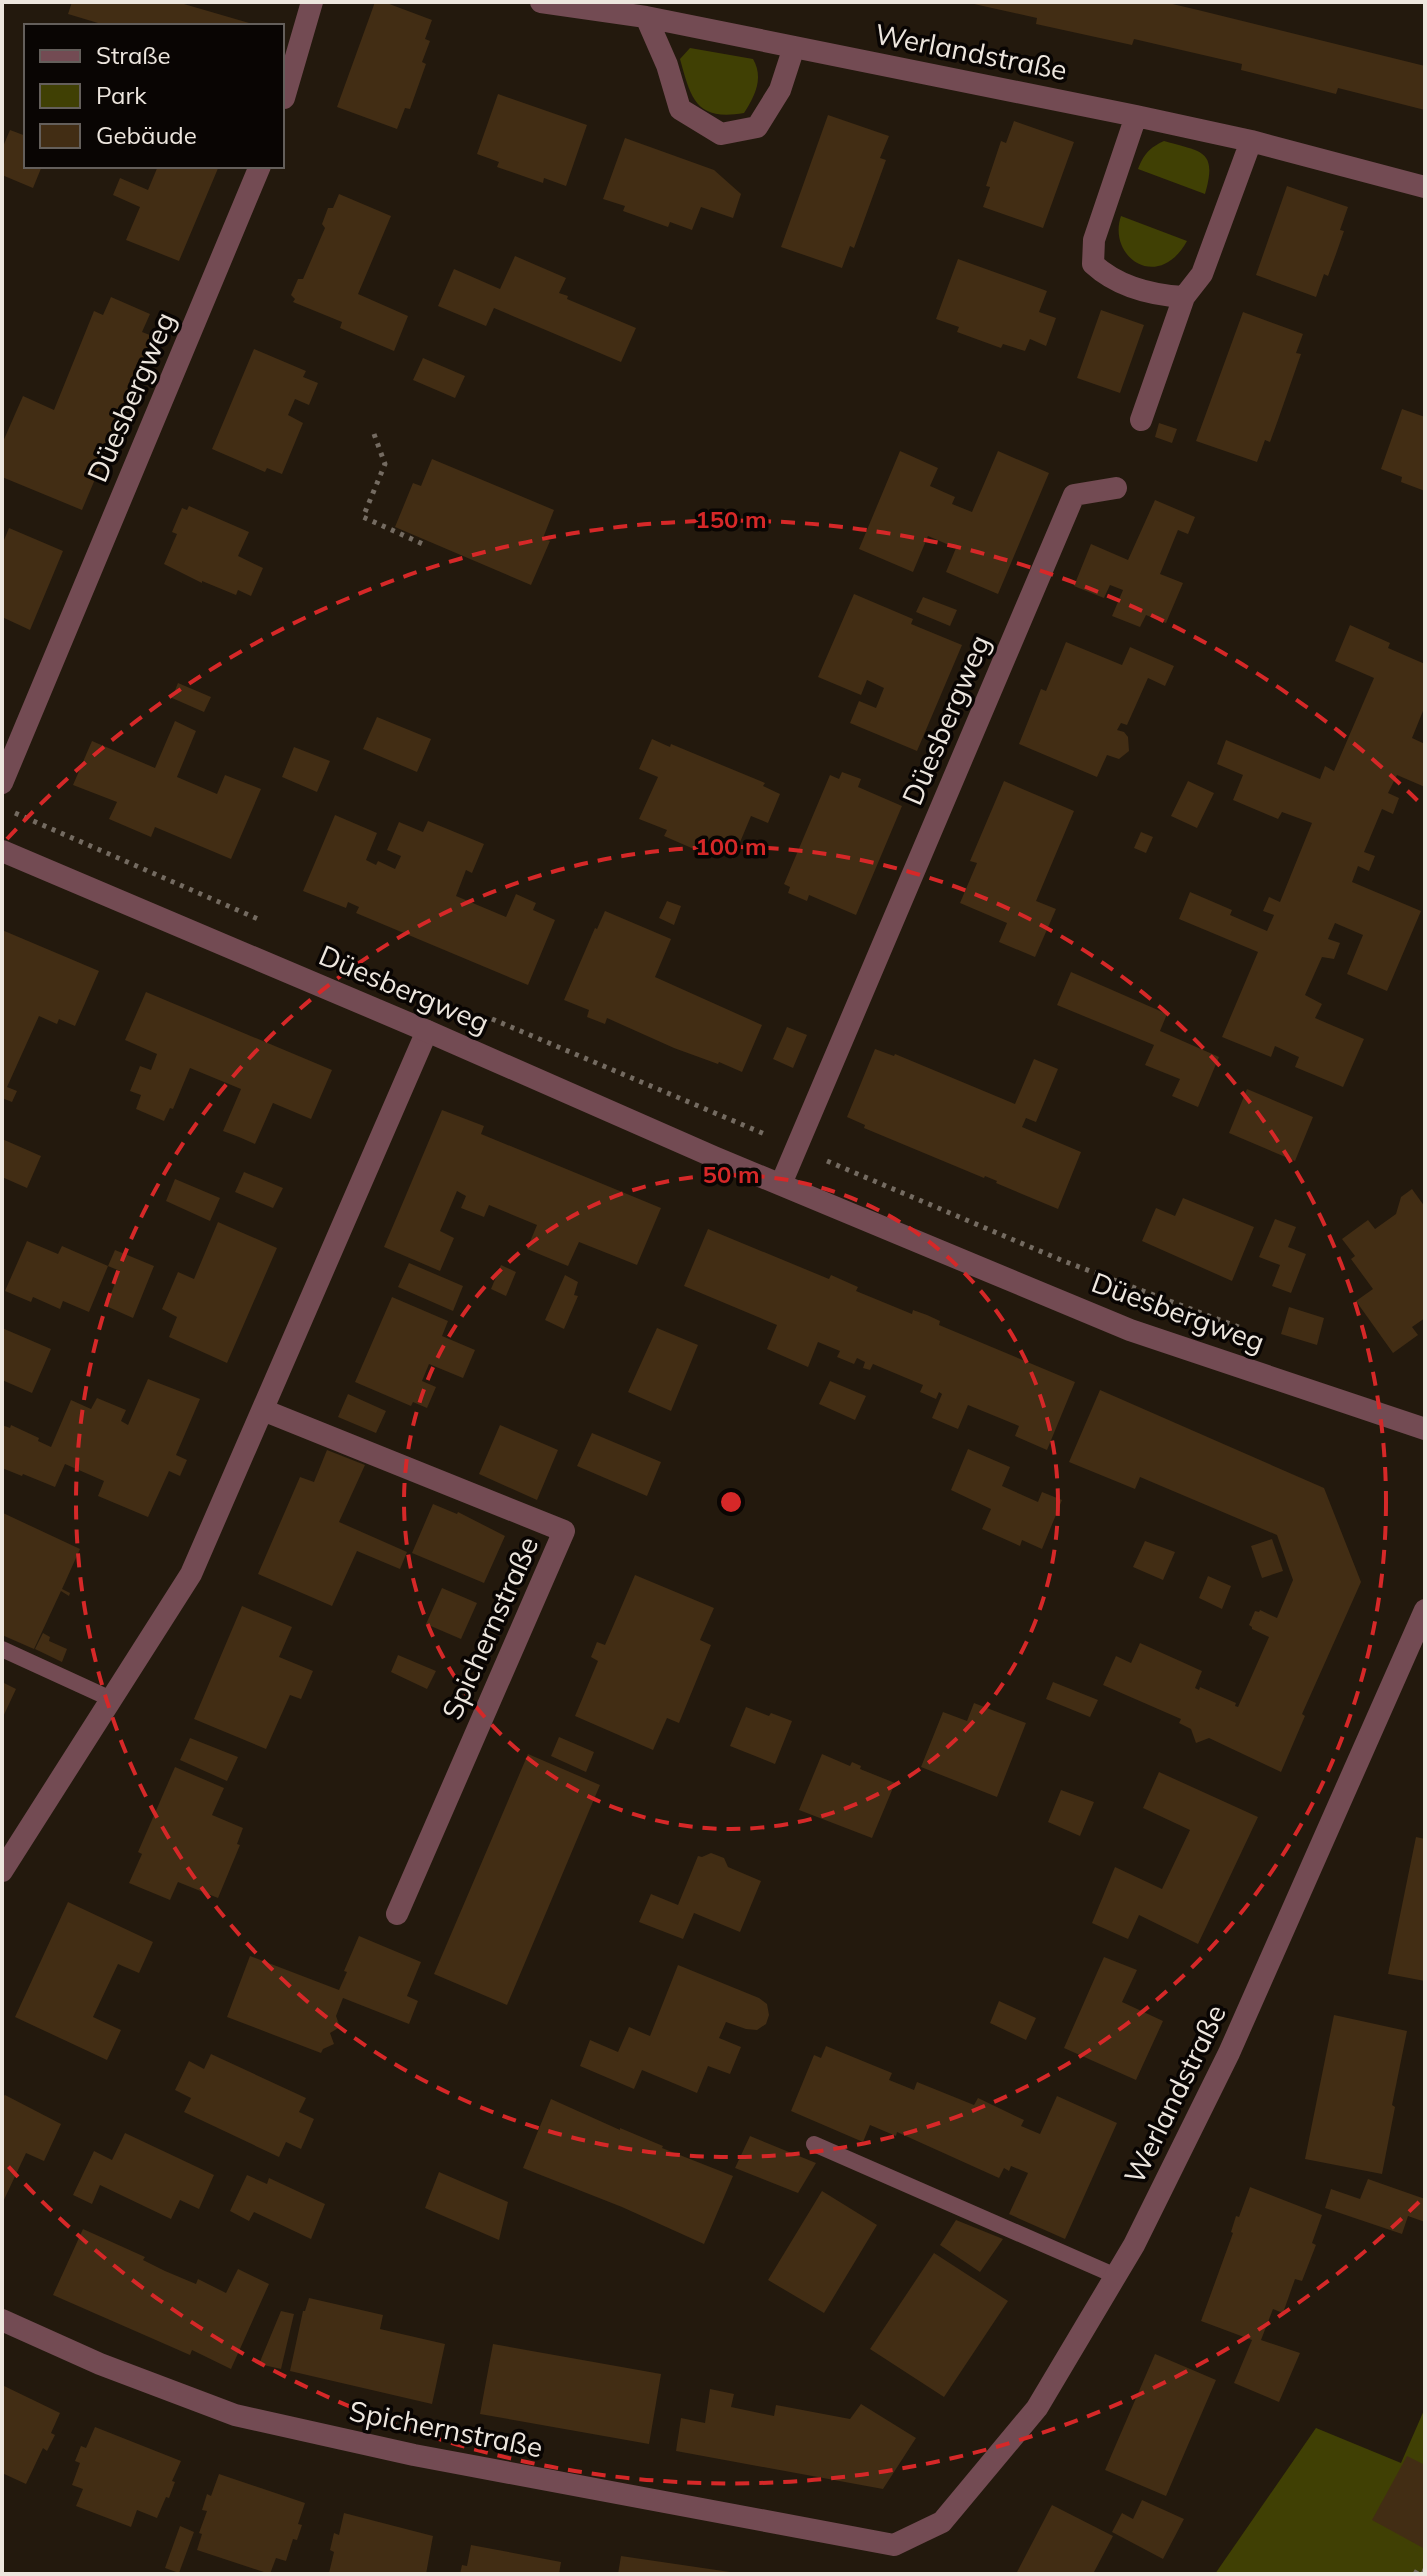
<svg xmlns="http://www.w3.org/2000/svg" width="1427" height="2576" viewBox="0 0 1427 2576" font-family="Mulish,sans-serif">
<rect width="100%" height="100%" fill="#23190d"/>
<path fill="#404004" d="M690,48L753,59C764,78 755,96 744,113C696,121 691,99 680,59Z
M1164,141C1201,152 1218,149 1205,194L1138,169C1144,154 1149,148 1164,141Z
M1121,216L1187,241C1158,293 1107,257 1121,216Z
M1425,2408V2574H1215L1316,2428L1401,2463Z"/>
<path fill="#422d14" d="M72,2H177L256,25L108,26L68,14Z
M375,2H384L432,20L425,39L430,41L422,62L426,64L410,109L405,108L397,129L337,107Z
M965,2H1164L1198,10L1425,66V110L1338,88L1336,94L1241,70L1242,64L1134,39L1132,45L1036,24L1037,18Z
M498,94L587,125L566,186L544,178L543,183L497,167L499,162L477,154Z
M828,115L889,136L880,158L886,160L854,248L850,246L842,268L781,247Z
M1014,121L1074,142L1043,228L983,207L990,187L986,186L1001,141L1006,143Z
M10,130L26,136V166H42L33,188L2,175V149Z
M625,138L714,170L741,194L733,218L701,207L692,230L670,222L668,227L623,211L625,206L603,199Z
M158,166H219L179,261L126,240L140,207L113,195L120,178L148,190Z
M1287,186L1348,207L1340,230L1344,231L1336,254L1328,276L1324,274L1316,297L1256,275Z
M339,194L391,216L358,294L408,316L394,351L340,328L342,322L293,302L295,299L291,295L298,279H303L325,228L322,224L328,208H333Z
M515,256L566,278L559,293L568,296L567,299L636,328L621,362L494,308L486,326L438,306L454,269L500,289Z
M958,259L1047,291L1039,312L1056,318L1046,346L1030,339L1025,351L1003,344L1001,348L957,332L959,327L936,319Z
M111,297L150,314L142,332L155,337L82,510L2,477V444L23,396L54,410L94,311L103,315Z
M1101,310L1144,325L1120,393L1077,378Z
M1243,312L1303,334L1296,353L1301,354L1278,420L1270,442L1265,440L1257,462L1196,441Z
M254,349L306,371L303,377L318,383L309,405L295,399L288,415L303,423L282,474L267,468L265,472L212,449Z
M423,358L465,376L455,398L413,380Z
M1402,409L1425,417V491L1401,482L1402,477L1381,469Z
M1159,423L1177,429L1172,443L1155,437Z
M900,451L938,468L930,486L955,497L952,504L972,512L998,451L1049,473L998,594L946,572L956,548L928,536L913,572L859,549Z
M432,459L554,510L543,538L550,541L531,585L395,527L413,483L421,486Z
M1155,500L1195,517L1188,534L1178,530L1160,574L1183,583L1166,623L1146,615L1140,627L1112,616L1123,590L1110,585L1104,598L1074,586L1091,544L1128,560Z
M189,506L249,532L238,556L263,568L251,596L238,590L236,595L202,581V583L164,564L177,534L172,532L182,508L187,510Z
M9,528L63,551L30,630L2,617V545Z
M854,594L913,619L911,624L962,645L917,751L850,723L859,701L876,708L884,688L867,680L861,695L818,677Z
M923,597L957,610L950,626L916,612Z
M1350,625L1390,643L1388,648L1425,664L1423,680L1425,706L1412,738L1425,744V787L1397,775L1388,793L1399,798L1393,814L1382,809L1364,852L1375,856L1369,871L1358,866L1352,882L1421,911L1387,991L1347,974L1363,935L1335,923L1328,939L1340,943L1334,959L1322,957L1305,995L1322,1004L1315,1018L1364,1039L1343,1087L1295,1067L1299,1057L1275,1046L1271,1057L1222,1037L1258,952L1179,919L1190,892L1232,910L1230,915L1267,931L1274,915L1263,911L1269,897L1280,902L1312,823L1282,812L1278,819L1233,800L1243,775L1217,764L1226,740L1320,779L1325,766L1334,771L1374,678L1335,661Z
M1066,642L1122,665L1130,647L1174,666L1165,686L1148,678L1127,725L1121,723L1117,730L1124,732L1128,737L1129,751L1119,759L1107,755L1097,777L1019,744L1041,689L1046,691Z
M178,683L211,697L204,712L172,698Z
M377,717L431,739L417,772L363,749Z
M175,721L196,731L177,777L217,794L225,775L261,789L231,859L155,827L151,837L109,819L117,802L73,785L92,741L155,768Z
M652,739L670,747L671,744L765,783L763,786L780,794L768,823L751,816L733,859L706,847L703,853L664,836L667,830L639,819L658,777L639,769Z
M294,747L330,761L317,792L282,777Z
M842,772L861,779L858,787L902,806L856,915L809,895L807,901L788,893L790,887L784,884L830,775L839,779Z
M1004,781L1074,811L1036,901L1056,909L1035,957L999,942L1007,923L960,903L977,863L970,861Z
M1188,781L1214,793L1197,828L1171,816Z
M335,815L377,833L366,860L376,865L378,861L395,869L401,856L387,850L399,822L423,832L428,821L484,844L472,873L466,870L456,896L506,917L516,894L536,903L533,910L555,920L528,985L356,913L359,907L348,902L346,908L303,891Z
M1141,832L1153,837L1146,853L1134,848Z
M667,901L681,906L674,925L659,918Z
M605,911L671,939L655,977L762,1025L742,1072L719,1062L718,1064L674,1048L607,1018L605,1024L587,1017L589,1010L564,1000L595,928L597,929Z
M2,930L99,971L75,1026L59,1019L57,1024L39,1016L7,1087L17,1091L12,1102L2,1098Z
M1071,972L1167,1014L1160,1031L1219,1057L1198,1107L1172,1096L1180,1079L1145,1065L1154,1045L1057,1005Z
M146,992L332,1070L311,1119L273,1103L255,1144L239,1137L223,1131L241,1089L190,1068L173,1109L170,1108L164,1121L136,1109L141,1095L130,1091L140,1066L151,1070L157,1054L125,1040Z
M787,1027L807,1035L793,1068L773,1059Z
M875,1049L894,1056L895,1054L1015,1104L1034,1059L1058,1069L1036,1122L1026,1118L1022,1127L1081,1152L1058,1209L996,1183L997,1181L985,1176L984,1178L864,1128L865,1125L847,1117Z
M1247,1089L1313,1117L1295,1161L1229,1133Z
M442,1110L484,1126L481,1134L661,1208L637,1265L579,1242L568,1266L527,1249L537,1225L489,1205L484,1217L461,1208L466,1196L457,1191L440,1231L454,1238L440,1271L384,1247Z
M2,1139L41,1156L27,1188L2,1177Z
M244,1172L283,1188L273,1208L235,1192Z
M175,1179L220,1198L210,1221L166,1201Z
M1412,1189L1425,1207V1318L1412,1327L1418,1335L1393,1353L1356,1301L1373,1289L1351,1259L1355,1256L1342,1239L1368,1220L1375,1229L1396,1214L1401,1197Z
M1183,1198L1254,1227L1232,1281L1142,1241L1156,1208L1175,1216Z
M1275,1219L1296,1227L1288,1247L1306,1254L1291,1293L1272,1286L1280,1265L1259,1257Z
M218,1222L277,1248L227,1363L169,1337L177,1317L162,1309L178,1272L194,1279Z
M708,1229L829,1279L831,1275L858,1287L856,1291L912,1314L913,1310L927,1315L940,1321L939,1325L1075,1382L1047,1450L1015,1436L1019,1426L968,1405L958,1429L932,1418L942,1394L939,1392L936,1399L920,1392L923,1385L873,1364L870,1370L863,1368L865,1362L857,1358L854,1364L837,1357L840,1351L818,1342L808,1367L767,1349L777,1325L684,1286Z
M27,1241L58,1254L62,1246L108,1266L89,1312L63,1301L60,1309L33,1297L31,1302L5,1291Z
M115,1250L154,1266L133,1318L106,1306L120,1271L108,1266Z
M409,1263L463,1286L453,1311L398,1287Z
M501,1265L516,1272L506,1296L491,1289Z
M565,1275L578,1282L574,1295L578,1296L564,1329L545,1320Z
M392,1297L448,1321L442,1336L475,1350L463,1378L429,1364L422,1381L436,1387L427,1408L413,1402L411,1406L355,1382Z
M1289,1307L1324,1318L1317,1345L1281,1334Z
M2,1328L51,1349L32,1393L2,1380Z
M657,1328L698,1345L671,1411L628,1392Z
M148,1379L200,1399L176,1455L187,1460L180,1476L169,1471L148,1517L98,1496L104,1481L65,1464L55,1487L23,1474L22,1476L2,1468V1425L10,1428L11,1425L39,1438L38,1441L51,1447L71,1400L91,1409L97,1398L126,1410L121,1421L128,1425Z
M830,1381L866,1396L855,1420L819,1404Z
M1100,1390L1324,1488L1361,1582L1302,1714L1305,1716L1281,1772L1209,1738L1196,1743L1191,1729L1179,1723L1181,1719L1103,1685L1116,1656L1131,1663L1140,1643L1202,1671L1195,1688L1199,1690L1200,1687L1236,1703L1235,1706L1238,1707L1269,1637L1252,1629V1627L1249,1625L1255,1611L1259,1612L1260,1610L1277,1618L1293,1580L1277,1535L1140,1477L1135,1489L1069,1462Z
M348,1394L386,1411L376,1433L338,1417Z
M500,1425L558,1450L537,1500L479,1474Z
M592,1433L661,1462L647,1496L577,1466Z
M968,1449L1010,1467L1002,1486L1038,1502L1042,1492L1062,1500L1042,1549L1022,1540L1020,1546L982,1529L991,1509L951,1490Z
M327,1450L365,1465L339,1522L407,1552L400,1569L357,1551L332,1606L258,1574L300,1477L314,1482Z
M433,1504L457,1514L458,1512L505,1536L484,1583L412,1553Z
M3,1513L80,1549L62,1589L70,1593L69,1596L61,1591L34,1649L2,1635Z
M1272,1539L1283,1571L1262,1578L1251,1546Z
M1145,1541L1175,1552L1163,1580L1133,1567Z
M635,1575L714,1608L700,1640L711,1645L679,1723L667,1718L653,1750L575,1716L598,1661L591,1657L597,1642L605,1645Z
M1208,1576L1231,1586L1222,1609L1199,1598Z
M442,1588L477,1603L461,1639L426,1624Z
M242,1606L292,1627L279,1657L313,1671L301,1699L290,1695L266,1749L194,1719Z
M43,1633L50,1637L49,1641L67,1649L62,1662L35,1649Z
M398,1655L436,1671L427,1689L391,1672Z
M2,1682L16,1689L2,1719Z
M1053,1682L1098,1700L1090,1717L1046,1699Z
M974,1703L1026,1723L997,1797L921,1767L943,1712L967,1721Z
M746,1707L769,1716L771,1713L792,1721L775,1764L730,1746Z
M559,1737L594,1752L586,1772L551,1756Z
M190,1738L238,1757L227,1781L180,1760Z
M528,1754L600,1785L507,2005L434,1974Z
M822,1754L850,1766L852,1762L861,1766L860,1769L895,1783L872,1838L799,1810Z
M175,1767L224,1788L212,1815L243,1828L237,1844L240,1845L218,1898L178,1882L170,1900L129,1883L142,1854L138,1852Z
M1159,1772L1258,1817L1198,1944L1139,1915L1128,1939L1092,1923L1115,1867L1162,1889L1190,1830L1143,1808Z
M1061,1790L1094,1802L1080,1836L1048,1822Z
M1416,1837L1425,1839V1981L1388,1974Z
M711,1853L724,1858L728,1867L761,1881L740,1932L694,1913L683,1939L639,1922L651,1894L678,1905L698,1856L702,1857Z
M68,1902L153,1942L139,1973L118,1964L93,2017L121,2030L107,2060L15,2017Z
M359,1936L421,1962L407,1996L418,2001L409,2024L343,1998L336,2016L340,2027L330,2033L334,2044L323,2049L321,2053L227,2017L250,1956L339,1990L347,1972L344,1971Z
M1104,1957L1137,1970L1122,2002L1163,2021L1136,2080L1064,2048Z
M678,1965L759,1998L767,2004L769,2015L766,2024L757,2030L746,2029L726,2022L719,2038L741,2047L730,2074L708,2066L697,2093L642,2070L634,2089L580,2066L590,2040L618,2052L629,2027L650,2036Z
M999,2001L1036,2018L1026,2040L990,2023Z
M1334,2015L1407,2031L1392,2105L1395,2107L1382,2174L1305,2159Z
M826,2046L892,2073L889,2080L914,2090L917,2082L974,2105L978,2098L1024,2120L1021,2126L1040,2134L1057,2096L1117,2123L1065,2239L1009,2214L1028,2173L1011,2166L1009,2171L1004,2168L999,2178L897,2132L896,2136L870,2125L863,2142L791,2111L814,2055L821,2058Z
M211,2054L306,2098L299,2112L314,2119L301,2149L286,2142L279,2157L184,2112L191,2098L175,2090L189,2061L204,2069Z
M5,2095L61,2124L44,2161L26,2153L2,2204V2097Z
M551,2099L620,2130V2128L651,2141L663,2146L662,2148L733,2176L704,2244L622,2207L523,2168Z
M125,2133L214,2175L199,2209L180,2200L171,2219L100,2185L92,2204L73,2195L94,2151L112,2160Z
M750,2136L816,2163L798,2193L735,2168Z
M439,2172L508,2202L499,2240L425,2208Z
M247,2175L267,2184L269,2178L325,2204L311,2239L254,2212L249,2221L230,2211Z
M1368,2179L1425,2199V2222L1408,2216L1402,2234L1325,2208L1331,2189L1360,2199Z
M1250,2187L1322,2215L1312,2243L1316,2245L1302,2281L1295,2279L1283,2313L1273,2309L1261,2340L1300,2353L1279,2402L1234,2383L1252,2340L1201,2321L1233,2233L1231,2232L1236,2216L1239,2217Z
M822,2191L877,2225L824,2313L768,2280Z
M956,2220L1003,2239L980,2272L940,2245Z
M83,2229L145,2257L143,2260L165,2271L196,2284L198,2279L226,2293L238,2269L269,2284L231,2369L192,2350L190,2355L53,2295Z
M934,2253L1008,2301L944,2397L870,2349Z
M309,2298L383,2315L380,2329L445,2344L432,2404L290,2371L303,2311H305Z
M281,2311L294,2314L281,2369L259,2364Z
M493,2344L661,2374L649,2444L480,2414Z
M1155,2354L1216,2380L1166,2496L1105,2470Z
M2,2385L60,2413L51,2433L55,2435L47,2451L43,2448L26,2484L2,2473Z
M710,2389L734,2394L731,2407L774,2416L776,2405L850,2419L861,2404L916,2438L883,2489L676,2451L681,2418L705,2423Z
M95,2427L181,2461L172,2481L175,2482L169,2498L166,2497L157,2518L137,2510L131,2527L76,2506L83,2489L72,2485L80,2463L75,2461L81,2446L86,2448Z
M1407,2456L1425,2465V2549L1372,2520Z
M219,2474L305,2503L298,2524L302,2525L297,2540L293,2539L286,2561L276,2558L270,2574L197,2550L202,2534L199,2533L207,2511L202,2510L207,2494L211,2496Z
M1142,2500L1184,2519L1163,2559L1112,2532L1122,2513L1133,2519Z
M1052,2505L1113,2536L1093,2574H1016Z
M344,2513L433,2536L426,2574L329,2573L334,2552L330,2550L334,2533L339,2535Z
M180,2526L194,2532L179,2573L165,2568Z
M471,2545L561,2562L559,2574H460L462,2565L467,2566Z
M621,2556L730,2572V2574H618Z"/>
<g fill="none" stroke-linecap="round" stroke-linejoin="round">
<path stroke="#746b61" stroke-width="5" stroke-dasharray="4 6" stroke-linecap="butt" d="M374,434L385,464L363,517L425,545
M15,813L258,919
M492,1019L767,1135
M827,1161L1061,1260L1241,1328
M1415,2574L1418,2569L1425,2572"/>
<path stroke="#734b53" stroke-width="16" d="M2,1649L111,1699
M814,2144L1116,2276"/>
<path stroke="#734b53" stroke-width="22" d="M541,2L646,17L1136,116L1251,141L1425,187
M646,17L667,65L680,109L721,134L757,127L780,90L794,47
M284,98L312,2
M1136,116L1094,240L1093,264C1118,287 1150,295 1184,297L1202,274L1251,141
M1141,420L1184,297
M2,783L260,166
M781,1184L1074,495L1116,488
M263,1410L564,1531L397,1914
M2,1871L191,1574L427,1031
M2,2320L100,2364L235,2415L414,2455L894,2545L942,2522L1037,2408L1134,2245L1229,2053L1425,1610"/>
<path stroke="#734b53" stroke-width="22" d="M2,851L427,1031L714,1157L1130,1330L1425,1429"/>
</g>
<g fill="none" stroke="#d62828" stroke-width="4" stroke-dasharray="14 10">
<circle cx="731" cy="1502" r="327"/>
<circle cx="731" cy="1502" r="655"/>
<path d="M1419 2202A982 982 0 0 1 7 2165M7 839A982 982 0 0 1 1419 802"/>
</g>
<g text-anchor="middle" stroke-width="7" stroke-linejoin="round" paint-order="stroke">
<g font-size="28" fill="#ede6de" stroke="#090503">
<text transform="translate(971 52) rotate(11)" y="10">Werlandstraße</text>
<text transform="translate(131 397) rotate(-67)" y="10">Düesbergweg</text>
<text transform="translate(946 720) rotate(-67)" y="10">Düesbergweg</text>
<text transform="translate(404 989) rotate(23)" y="10">Düesbergweg</text>
<text transform="translate(1178 1312) rotate(20)" y="10">Düesbergweg</text>
<text transform="translate(490 1628) rotate(-66)" y="10">Spichernstraße</text>
<text transform="translate(1175 2094) rotate(-64)" y="10">Werlandstraße</text>
<text transform="translate(446 2429) rotate(11)" y="10">Spichernstraße</text>
</g>
</g>
<circle cx="731" cy="1502" r="12" fill="#d62828" stroke="#090503" stroke-width="4"/>
<g font-size="24" text-anchor="middle" font-weight="bold" fill="#d62828" stroke="#090503" stroke-width="7" stroke-linejoin="round" paint-order="stroke">
<text x="731" y="528">150 m</text>
<text x="731" y="855">100 m</text>
<text x="731" y="1183">50 m</text>
</g>
<rect width="1427" height="2576" fill="none" stroke="#ede6de" stroke-width="8"/>
<rect x="24" y="24" width="260" height="144" fill="#090503" stroke="#645f5b" stroke-width="2"/>
<rect x="40" y="50" width="40" height="12" fill="#734b53" stroke="#645f5b" stroke-width="2"/>
<text x="96" y="64" font-size="24" fill="#ede6de">Straße</text>
<rect x="40" y="84" width="40" height="24" fill="#404004" stroke="#645f5b" stroke-width="2"/>
<text x="96" y="104" font-size="24" fill="#ede6de">Park</text>
<rect x="40" y="124" width="40" height="24" fill="#422d14" stroke="#645f5b" stroke-width="2"/>
<text x="96" y="144" font-size="24" fill="#ede6de">Gebäude</text>
</svg>
